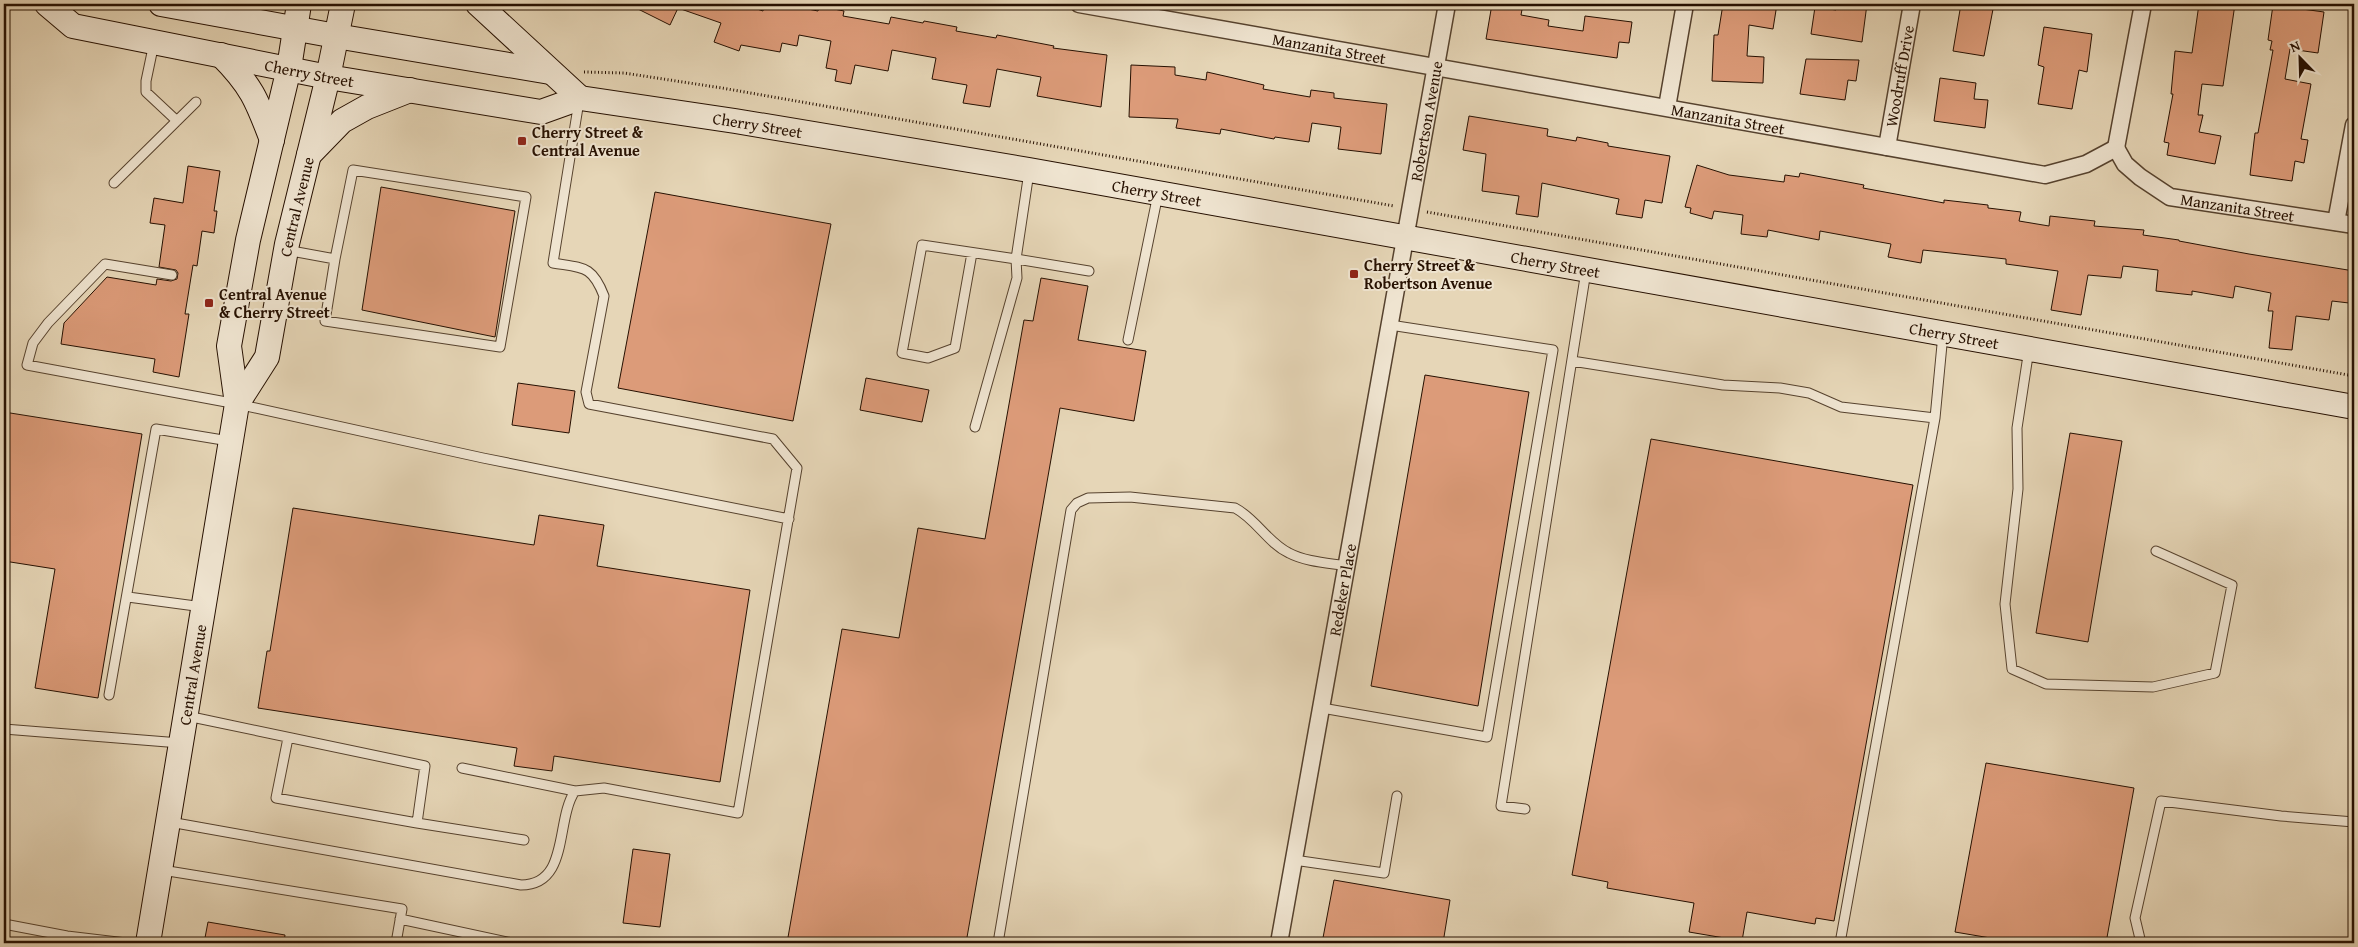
<svg xmlns="http://www.w3.org/2000/svg" width="2358" height="947" viewBox="0 0 2358 947" font-family="'Gentium Book Plus',serif">
<rect width="100%" height="100%" fill="#e6d6b7"/>
<filter id="stains"><feTurbulence type="fractalNoise" baseFrequency=".004" numOctaves="4"/><feColorMatrix values="0 0 0 0 .2 0 0 0 0 .09 0 0 0 0 .02 0 0 0 .5 -.17"/></filter>
<radialGradient id="worn" r=".72"><stop offset=".6" stop-color="#630" stop-opacity="0"/><stop offset="1" stop-color="#630" stop-opacity=".3"/></radialGradient>
<path fill="#dc9b79" stroke="#261001" d="M628,4H742L763,11L764,4H783L818,11L819,6L844,11L843,16L889,24L891,17L923,23L924,21L957,27L956,31L996,38L997,35L1054,46L1053,48L1107,55L1101,107L1037,96L1041,77L997,69L990,107L963,103L967,85L932,79L936,58L892,50L888,71L855,65L851,84L835,81L837,70L826,68L831,41L799,35L797,46L782,43L780,52L741,45L739,51L714,42L721,23L678,8L670,25Z
M1492,4H1523L1521,15L1549,20L1548,26L1583,31L1585,16L1632,22L1629,43L1619,42L1617,58L1486,39Z
M1723,4H1777L1773,29L1749,25L1747,56L1764,57L1763,83L1712,81L1714,35H1718Z
M1837,4H1867L1862,42L1811,34L1815,7L1836,10Z
M1961,4H1994L1984,56L1953,51Z
M2199,4H2235L2223,86L2202,84L2198,115H2203L2199,132L2221,136L2215,164L2167,155L2169,143L2164,142L2173,94H2171L2175,51L2192,53Z
M2273,5L2324,12L2318,53L2290,49L2285,79L2311,84L2301,139L2308,140L2304,163L2295,161L2292,181L2250,175L2255,133H2258L2273,50H2270L2272,41L2268,40Z
M2044,27L2092,34L2087,72L2079,70L2072,109L2038,104L2044,67L2038,65Z
M1806,59L1859,60L1856,81L1848,80L1845,100L1800,94Z
M1131,65L1175,67V75L1206,80L1207,72L1264,85L1263,89L1310,97L1311,90L1334,93V98L1387,104L1381,154L1338,149L1341,127L1312,123L1309,142L1275,137L1274,139L1221,129L1220,134L1176,128L1178,119L1129,117Z
M1940,78L1976,83L1974,99L1988,100L1985,128L1934,121Z
M1469,116L1548,129L1547,136L1576,141L1577,137L1608,143V146L1670,156L1662,203L1645,200L1642,218L1616,214L1619,199L1542,183L1538,217L1516,214L1519,196L1482,191L1486,154L1463,150Z
M1697,165L1729,175L1784,182L1785,175L1799,177L1800,173L1864,185L1863,188L1944,203V200L1988,205V208L2021,212L2019,221L2049,226L2050,216L2095,221L2094,226L2144,230L2143,235L2179,240V241L2249,254L2354,271L2349,303L2332,301L2329,320L2296,316L2292,350L2269,348L2273,311H2268L2271,293L2235,286L2233,298L2192,291V295L2156,291L2158,270L2123,266L2121,278L2088,275L2081,315L2051,310L2058,271L2006,264V259L1923,250L1921,263L1888,257L1891,244L1820,231L1819,240L1768,230L1767,237L1741,234L1743,215L1714,211L1712,219L1690,213L1691,208L1685,207Z
M188,166L220,171L214,211H217L214,233L202,231L197,266L193,265L185,314H189L179,377L153,372L155,359L61,344L64,323L107,277L156,285L157,279L171,281L177,279L178,273L176,270L159,267L165,225L150,223L154,198L183,203Z
M381,187L515,211L495,337L362,310Z
M655,192L831,224L793,421L618,388Z
M1041,278L1088,286L1078,340L1146,351L1134,421L1060,408L966,943H787L842,629L899,638L918,528L985,539L1024,320L1033,321Z
M1425,375L1529,392L1478,706L1371,686Z
M866,378L929,390L922,422L860,410Z
M518,383L575,391L569,433L512,425Z
M4,412L142,434L98,698L35,688L55,569L4,561Z
M2070,433L2122,441L2088,642L2036,633Z
M1651,439L1913,485L1834,921L1816,918L1815,924L1747,912L1742,941L1689,932L1694,903L1607,888L1608,882L1572,875Z
M293,508L534,545L539,515L604,525L597,566L750,590L720,782L554,756L552,771L514,766L517,748L258,708L267,651H270Z
M1986,763L2134,788L2106,943H2020L1955,932Z
M633,849L670,854L660,927L623,923Z
M1334,880L1450,900L1443,943H1322Z
M208,922L285,935L284,943H204Z"/>
<g fill="none" stroke-linecap="round" stroke-linejoin="round">
<g stroke="#56422e" stroke-width="11">
<path id="lane" d="M154,43L146,81V92L177,121
M1029,172L1016,259L1089,271
M114,183L196,102
M286,250L335,259L353,170L526,197L500,347L325,321L335,259
M972,253L955,348L928,358L902,353L922,245L1016,259L1017,278L975,427
M172,275L105,264L48,323L33,343L27,365L237,404L483,458L789,519
M1128,340L1158,194
M2029,349L2017,428L2018,489L2005,604L2012,669L2046,684L2153,687L2215,673L2232,585L2156,551
M1572,361L1723,385L1780,388L1809,393L1841,407L1935,418L1943,334
M128,597L203,607
M109,695L156,429L229,441
M1322,708L1487,737L1553,350L1390,325
M187,716L425,766L417,823L276,798L288,738
M4,729L180,743
M462,768L575,791
M1525,809L1501,806L1586,271
M170,822L521,885C570,885 555,820 575,791L604,788L738,813L797,468L773,439L589,404L586,392L604,296C592,265 583,268 553,263L579,101
M417,823L524,840
M1294,860L1384,873L1397,796
M162,870L402,909L396,943
M400,919L512,943
M4,924L67,936L126,943
M998,943L1071,510L1077,503L1088,498L1130,497L1235,508C1256,519 1268,543 1289,553C1306,562 1329,563 1347,566
M1840,943L1935,418
M2141,943L2135,918L2161,801L2281,816L2354,822"/>
</g>
<g stroke="#56422e" stroke-width="19">
<g id="street">
<path id="s1" d="M1079,4L2045,175L2086,164L2116,148L2125,164L2140,177L2170,197L2354,225"/>
<path d="M1667,107L1685,4"/>
<path id="s2" d="M1887,147L1912,4"/>
<path d="M2116,148L2143,4"/>
<path d="M2336,222L2354,125"/>
<path id="s3" d="M1279,943L1447,4"/>
</g>
</g>
<g stroke="#261001" stroke-width="26">
<g id="secondary">
<path id="s4" d="M47,4L73,26L328,77L541,112L580,98L735,121L1029,170L2354,407"/>
<path d="M161,4L336,36L550,72"/>
<path d="M478,4L580,98"/>
<path d="M221,55C251,85 257,100 272,140"/>
<path d="M309,155L342,121L367,107L410,90"/>
<path id="s5" d="M237,404L267,357L287,244L328,77L343,4"/>
<path id="s6" d="M148,943L237,404L229,346L248,240L289,68L299,4"/>
</g>
</g>
<path stroke="#261001" stroke-width="3" stroke-dasharray="1 2.5" stroke-linecap="butt" d="M584,72L624,73L722,88L1394,206
M1427,212L2354,376"/>
<use href="#lane" stroke="#efe4d0" stroke-width="9"/>
<use href="#street" stroke="#efe4d0" stroke-width="16"/>
<use href="#secondary" stroke="#efe4d0" stroke-width="24"/>
</g>
<g fill="#8f2418" stroke="#efe4d0" stroke-width="2">
<rect x="517" y="136" width="10" height="10" rx="2.5"/>
<rect x="1349" y="269" width="10" height="10" rx="2.5"/>
<rect x="204" y="298" width="10" height="10" rx="2.5"/>
</g>
<g text-anchor="middle" stroke-width="4" stroke-linejoin="round" paint-order="stroke">
<g font-size="16" fill="#261001" stroke="#efe4d0">
<text dy="6" stroke="none"><textPath href="#s1" startOffset="254">Manzanita Street</textPath></text>
<text dy="6" stroke="none"><textPath href="#s4" startOffset="275">Cherry Street</textPath></text>
<text dy="6" stroke="none"><textPath href="#s2" startOffset="72">Woodruff Drive</textPath></text>
<text dy="6" stroke="none"><textPath href="#s1" startOffset="659">Manzanita Street</textPath></text>
<text dy="6" stroke="none"><textPath href="#s3" startOffset="835">Robertson Avenue</textPath></text>
<text dy="6" stroke="none"><textPath href="#s4" startOffset="731">Cherry Street</textPath></text>
<text dy="6" stroke="none"><textPath href="#s4" startOffset="1136">Cherry Street</textPath></text>
<text dy="6" stroke="none"><textPath href="#s5" startOffset="209">Central Avenue</textPath></text>
<text dy="6" stroke="none"><textPath href="#s1" startOffset="1200">Manzanita Street</textPath></text>
<text dy="6" stroke="none"><textPath href="#s4" startOffset="1541">Cherry Street</textPath></text>
<text dy="6" stroke="none"><textPath href="#s4" startOffset="1946">Cherry Street</textPath></text>
<text dy="6" stroke="none"><textPath href="#s3" startOffset="359">Redeker Place</textPath></text>
<text dy="6" stroke="none"><textPath href="#s6" startOffset="272">Central Avenue</textPath></text>
</g>
<g font-size="16" font-weight="bold" fill="#261001" stroke="#efe4d0" text-anchor="start">
<text x="532" y="138">Cherry Street &amp;<tspan x="532" dy="18">Central Avenue</tspan></text>
<text x="1364" y="271">Cherry Street &amp;<tspan x="1364" dy="18">Robertson Avenue</tspan></text>
<text x="219" y="300">Central Avenue<tspan x="219" dy="18">&amp; Cherry Street</tspan></text>
</g>
</g>
<rect width="2358" height="947" fill="none" stroke="#e6d6b7" stroke-width="20"/>
<rect x="5" y="5" width="2348" height="937" fill="none" stroke="#261001" stroke-width="2.5"/>
<rect x="10" y="10" width="2338" height="927" fill="none" stroke="#261001"/>
<g transform="translate(2300 58) rotate(337)" stroke="#efe4d0" stroke-width="4" paint-order="stroke">
<path d="M0-4L9 19L0 12L-9 19Z" fill="#261001"/>
<text y="-8" font-size="14" font-weight="bold" text-anchor="middle" fill="#261001">N</text>
</g>
<rect width="100%" height="100%" filter="url(#stains)"/>
<rect width="100%" height="100%" fill="url(#worn)"/>
</svg>
